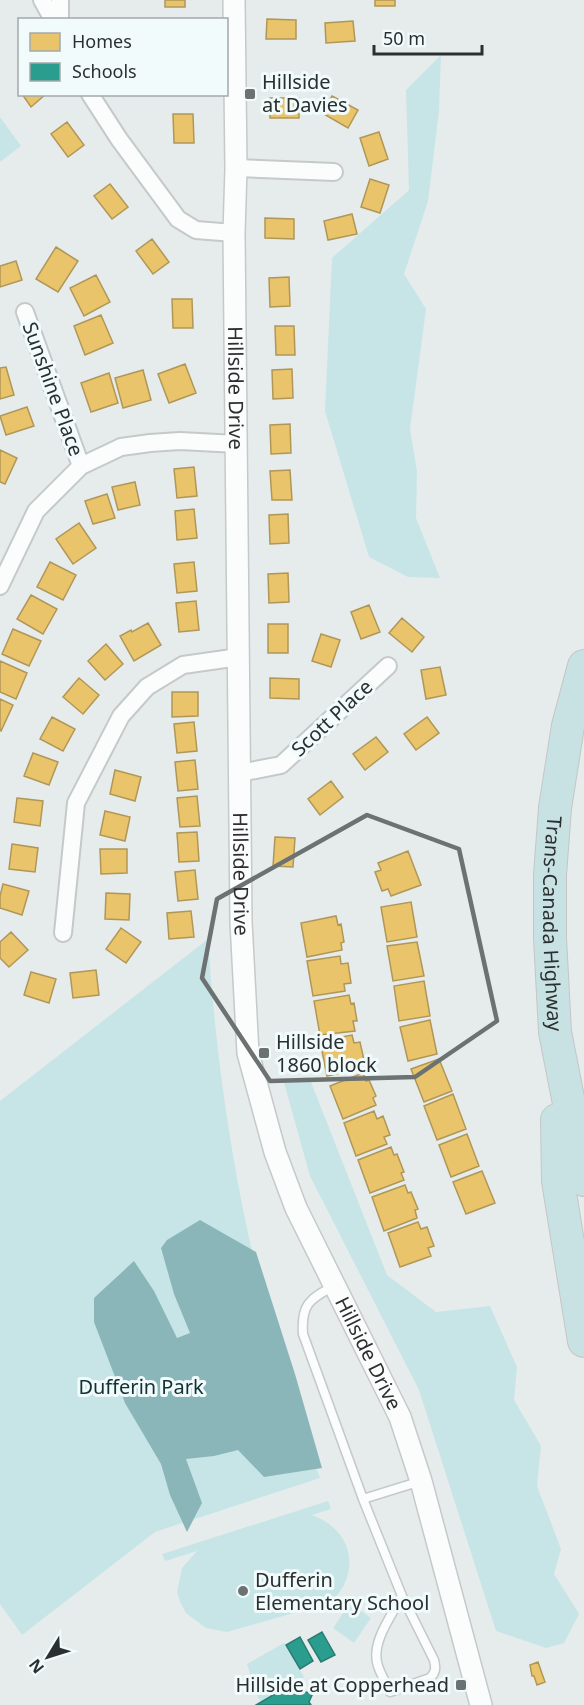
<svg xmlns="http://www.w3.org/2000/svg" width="584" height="1705" viewBox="0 0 584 1705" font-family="'Noto Sans',sans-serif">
<rect width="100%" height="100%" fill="#e6ecec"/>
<path fill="#c7e5e6" d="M441,55L439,111L428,201L404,274L426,309L410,429L417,471L416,518L440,578L408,577L369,557L325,411L332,258L409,190L406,90Z
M0,117L21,146L0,162Z
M208,939C220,1125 254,1303 320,1478L155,1532L22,1635L0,1604V1101Z
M309,1077L387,1275L436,1312L490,1306L517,1367L514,1400L541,1446L537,1486L561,1549L554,1574L579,1614L564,1643L546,1648L496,1631L419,1390L310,1176L283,1079Z
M328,1501L331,1509L312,1515C361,1533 361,1587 317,1612L315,1607L227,1632L206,1628L186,1613L181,1604L177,1592L182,1568L197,1551L165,1561L162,1554Z
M350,1603L371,1618L354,1643L333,1628Z
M284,1643L304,1677L261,1702L256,1694L247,1664Z"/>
<path fill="#8ab6b9" d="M200,1220L256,1252L295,1374L322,1468L264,1477L238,1450L214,1456L186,1459L202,1503L187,1532L170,1495L161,1464L125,1403L94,1322V1298L134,1261L154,1291L177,1338L190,1333L174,1294L161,1248L167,1240Z"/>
<path fill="#e9c46a" stroke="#b09758" stroke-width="1.5" d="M165,0H185V7H165Z
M375,0H395V6H375Z
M267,19L296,20V39H266Z
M353,21L355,41L326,43L325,23Z
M22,94H46L31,107Z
M332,96L358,110L348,128L322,113Z
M270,98H299V118H270Z
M173,114H193L194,143H174Z
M67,122L84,145L68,157L51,134Z
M379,132L388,159L369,166L360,138Z
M370,179L389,185L380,213L361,207Z
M110,184L128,207L112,219L94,196Z
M352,214L357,234L328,240L324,221Z
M265,218L294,219V239L265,238Z
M152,239L169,262L153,274L136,251Z
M56,247L78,261L58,292L36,279Z
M16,261L22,280L0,287V266Z
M96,275L110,302L84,316L70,288Z
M289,277L290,306L270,307L269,278Z
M172,299H192L193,328H173Z
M101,315L113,343L85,355L74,326Z
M275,326H294L295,355H276Z
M185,364L196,393L169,403L158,374Z
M6,367L14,395L0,399V368Z
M292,369L293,398L273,399L272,370Z
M143,370L151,400L123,408L115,378Z
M109,373L118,403L91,412L81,383Z
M27,407L34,426L6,435L0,416Z
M290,424L291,453L271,454L270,425Z
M0,450L17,458L5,484L0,482Z
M194,467L197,496L177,498L174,469Z
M290,470L292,500H272L270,471Z
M135,482L140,505L118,510L112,487Z
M107,494L115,518L93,524L85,501Z
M194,509L197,538L177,540L175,511Z
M288,514L289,543L270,544L269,515Z
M79,523L96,548L73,564L56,539Z
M50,562L76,575L63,600L37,587Z
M194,562L197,591L177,593L174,564Z
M288,573L289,602L269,603L268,574Z
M31,595L57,609L43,634L17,619Z
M196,601L199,630L179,632L176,603Z
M369,605L380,632L361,639L351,612Z
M402,618L424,637L412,652L389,633Z
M148,623L161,645L134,661L120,636L131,630L132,632Z
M268,624H288V653H268Z
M13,629L41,641L29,666L2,654Z
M321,634L340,640L331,667L312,661Z
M106,644L123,664L105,680L88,661Z
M0,661L27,673L16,699L0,692Z
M440,667L446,695L426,699L421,670Z
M79,678L99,695L83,714L63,697Z
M270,678L299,679V699L270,698Z
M172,692H198V716L172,717Z
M0,699L13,705L1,731L0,730Z
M52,717L75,729L63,751L40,739Z
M427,717L439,733L416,750L404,734Z
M194,722L197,751L177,753L174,724Z
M376,737L388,752L365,770L353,754Z
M33,753L58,762L49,785L24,776Z
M195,760L198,789L178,791L175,762Z
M115,770L141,777L135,801L110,794Z
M331,781L343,797L320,815L308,799Z
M197,796L200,826L180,827L177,798Z
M17,798L43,801L40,826L14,822Z
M105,811L130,817L125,841L100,835Z
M197,832L199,861L179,862L177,833Z
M275,837L295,838L293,867L273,866Z
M12,844L38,848L35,872L9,869Z
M100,849H127V873L101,874Z
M408,851L421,885L391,896L388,889L382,891L375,872L381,870L378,863Z
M195,870L198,899L178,901L175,872Z
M3,884L29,891L22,915L0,908V896Z
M106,893L130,894L129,920L105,919Z
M411,902L417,937L387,942L381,907Z
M191,911L194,937L169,939L167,913Z
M336,916L338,925L341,924L344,942L341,943L342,950L307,957L301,923Z
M121,928L141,942L126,963L106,949Z
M11,932L28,950L9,967L0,958V942Z
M417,942L424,976L393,981L387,946Z
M340,956L341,964L348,963L351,983L344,984L345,991L313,996L307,961Z
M96,970L99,995L73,998L70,973Z
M31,972L56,979L49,1003L24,995Z
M424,981L430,1016L399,1021L394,986Z
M349,995L351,1004L354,1003L357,1021H353L355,1031L320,1035L314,1001Z
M430,1020L437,1054L408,1061L400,1027Z
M352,1035L354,1043L360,1042L364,1060L358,1062L359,1069L327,1076L320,1041Z
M439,1059L452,1091L424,1102L411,1069Z
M363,1073L366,1081L369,1080L376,1096L373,1098L376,1105L343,1119L330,1086Z
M453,1094L466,1129L437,1140L424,1106Z
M374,1111L377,1119L383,1116L390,1135L384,1137L387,1144L356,1156L344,1123Z
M467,1134L479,1166L451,1177L439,1145Z
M391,1147L394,1155L397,1154L404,1172L401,1173L404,1180L370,1193L358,1160Z
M482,1171L495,1203L466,1214L453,1182Z
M405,1185L408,1193L411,1192L418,1209L415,1210L417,1218L384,1231L372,1197Z
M418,1222L421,1229L427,1227L434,1246L428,1248L431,1256L400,1267L388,1233Z
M538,1662L545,1682L537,1685L534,1676H532L530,1665Z"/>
<path fill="#2a9d8f" stroke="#2a7c72" stroke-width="1.5" d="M322,1632L335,1655L321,1662L308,1640Z
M300,1637L313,1661L300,1669L286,1645Z
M297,1681L304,1692L313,1693L309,1702L311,1705H256Z"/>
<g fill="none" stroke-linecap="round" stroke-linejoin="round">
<g stroke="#c5c9ca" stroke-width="11">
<path id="service" d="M334,1286C309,1299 301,1305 303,1334L363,1499
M402,1596L434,1660C436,1668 436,1672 430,1678L390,1692C386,1683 381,1675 378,1666C370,1643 392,1615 402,1596L363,1499L421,1481"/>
</g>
<g stroke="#c5c9ca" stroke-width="20">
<path id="minor" d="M42,0L53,20
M60,0V20
M90,94L119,139L178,219L196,230L234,233
M236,168L334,172
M25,312L81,466
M0,586L36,511L81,466L121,447L150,443L180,441L237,444
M240,773L281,765L388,666
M63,933L76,803L121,716L147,687L183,665L239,657"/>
</g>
<g stroke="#c5c9ca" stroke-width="24">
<g id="tertiary">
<path id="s1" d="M234,0L236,168L234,233L241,922L248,1053L275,1152L296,1208L400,1417L421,1481L481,1705"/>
</g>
</g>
<g stroke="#c4c6c6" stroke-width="34">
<g id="motorway">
<path id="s2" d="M584,666L568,726L555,808L550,875V938L555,1032L584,1180"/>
<path d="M557,1120L558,1181L584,1341"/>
</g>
</g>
<use href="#service" stroke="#fbfcfc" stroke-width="8"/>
<use href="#minor" stroke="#fbfcfc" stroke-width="16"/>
<use href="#tertiary" stroke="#fbfcfc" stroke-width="21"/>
<use href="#motorway" stroke="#c8e2e3" stroke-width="32"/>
</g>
<path fill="none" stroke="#6c7171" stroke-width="4.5" stroke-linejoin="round" d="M367,815L459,849L497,1021L415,1077L270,1081L202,978L217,899Z"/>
<g fill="#6c7171" stroke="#f1fbfc" stroke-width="2">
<rect x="244" y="88" width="12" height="12" rx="3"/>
<rect x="258" y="1047" width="12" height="12" rx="3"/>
<circle cx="243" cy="1591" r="6"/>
<rect x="455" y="1679" width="12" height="12" rx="3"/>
</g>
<g text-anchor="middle" stroke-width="6" stroke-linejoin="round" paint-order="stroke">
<g font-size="20" fill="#2b2f2f" stroke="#f1fbfc" text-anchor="start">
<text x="262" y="89">Hillside<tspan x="262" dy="23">at Davies</tspan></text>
<text x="276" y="1049">Hillside<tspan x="276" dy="23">1860 block</tspan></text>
<text x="255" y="1587">Dufferin<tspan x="255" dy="23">Elementary School</tspan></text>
<text x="449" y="1692" text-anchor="end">Hillside at Copperhead</text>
</g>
<g font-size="20" fill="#2b2f2f" stroke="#f1fbfc">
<text dy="7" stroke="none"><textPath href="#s1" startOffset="388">Hillside Drive</textPath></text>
<text transform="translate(53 389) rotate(70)" y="7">Sunshine Place</text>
<text transform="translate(332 718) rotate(-43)" y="7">Scott Place</text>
<text dy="7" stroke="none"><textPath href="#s1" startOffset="874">Hillside Drive</textPath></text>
<text dy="7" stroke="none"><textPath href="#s2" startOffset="261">Trans-Canada Highway</textPath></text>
<text dy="7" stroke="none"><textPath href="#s1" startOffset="1378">Hillside Drive</textPath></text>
</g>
<g font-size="20" fill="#113133" stroke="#f1fbfc">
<text x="141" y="1394">Dufferin Park</text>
</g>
</g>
<rect x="18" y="18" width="210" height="78" fill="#f1fbfc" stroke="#a2a9aa" stroke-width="1.5"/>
<rect x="30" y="33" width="30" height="18" fill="#e9c46a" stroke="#a2a9aa" stroke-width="1.5"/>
<text x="72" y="48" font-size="18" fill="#2b2f2f">Homes</text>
<rect x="30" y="63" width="30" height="18" fill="#2a9d8f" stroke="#a2a9aa" stroke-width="1.5"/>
<text x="72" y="78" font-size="18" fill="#2b2f2f">Schools</text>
<g transform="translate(48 1657) rotate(232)" stroke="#f1fbfc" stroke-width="4.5" paint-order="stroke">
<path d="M0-4.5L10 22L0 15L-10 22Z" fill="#2b2f2f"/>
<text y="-9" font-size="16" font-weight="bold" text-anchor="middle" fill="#2b2f2f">N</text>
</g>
<path d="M374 45v9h108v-9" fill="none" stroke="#2b2f2f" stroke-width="3"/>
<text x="383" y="45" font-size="18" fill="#2b2f2f" stroke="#f1fbfc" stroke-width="4.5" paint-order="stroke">50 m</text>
</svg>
